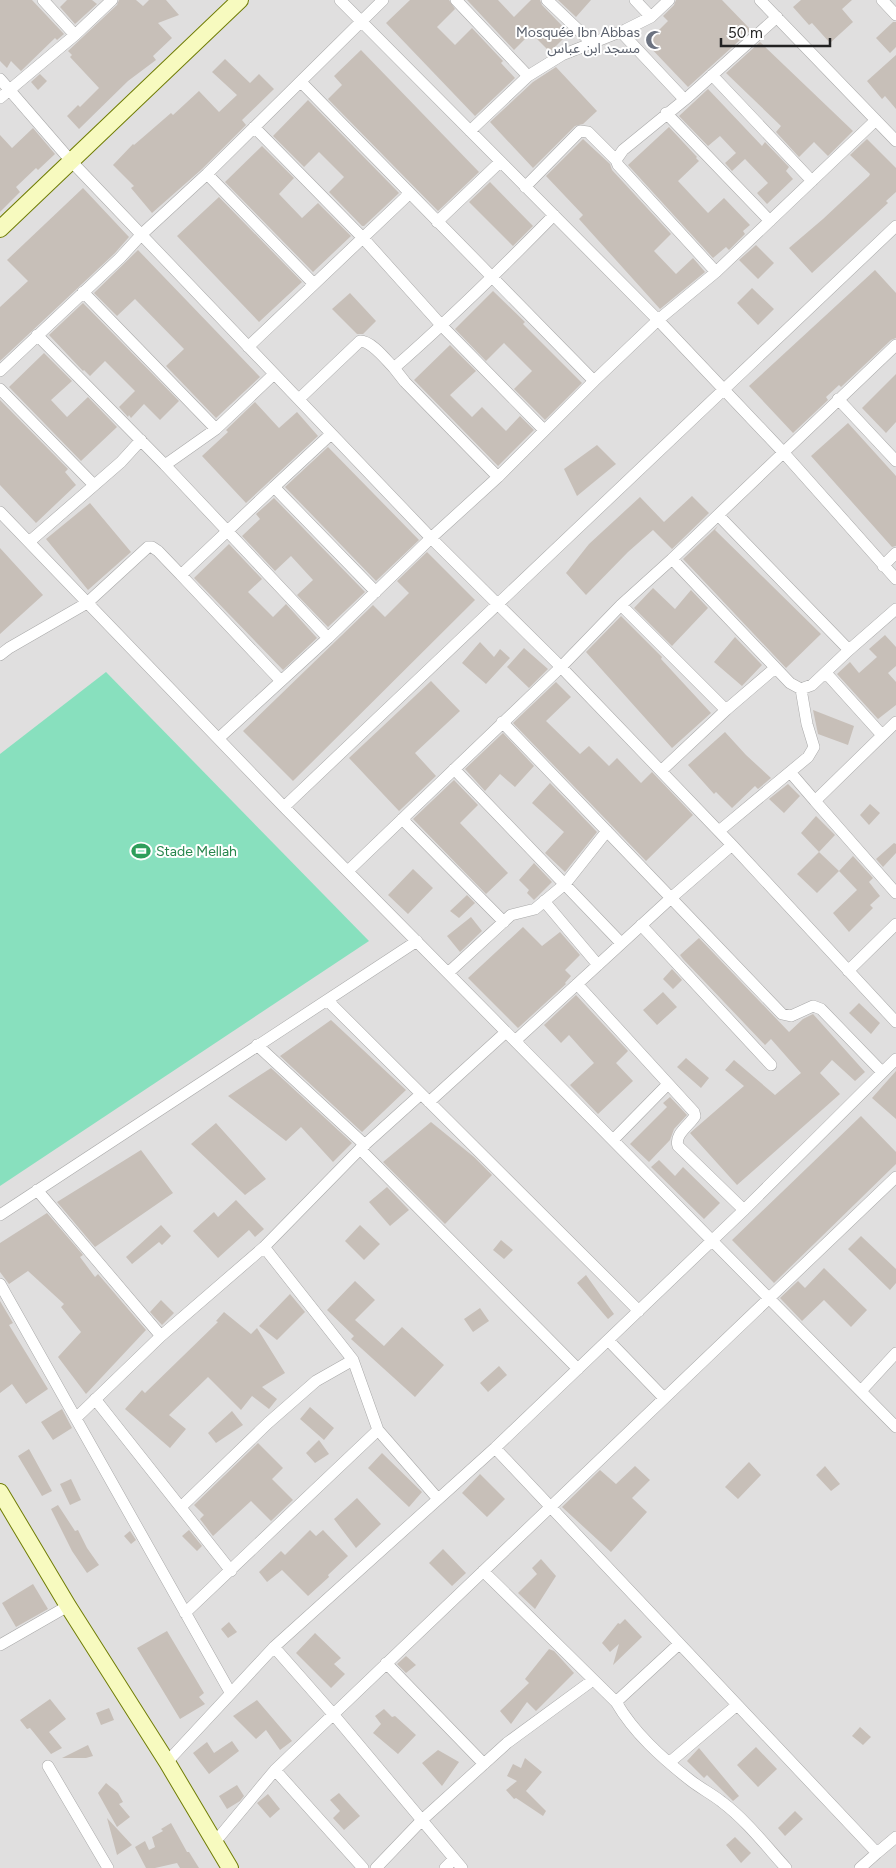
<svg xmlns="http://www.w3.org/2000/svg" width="896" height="1868" viewBox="0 0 896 1868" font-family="Figtree,'Noto Sans Arabic',sans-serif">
<rect width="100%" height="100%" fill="#f2efe9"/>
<path fill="#e0dfdf" d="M0,0H896V1868H0Z"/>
<path fill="#88e0be" d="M106,672L369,941L0,1186V754Z"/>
<path fill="#c7bfb8" d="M0,0H32L64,34L57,40L55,38L21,71L11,61L7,68L0,61Z
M67,0H92L97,4L75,24L60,7Z
M119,0H136L143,6L149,0H166L179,15L158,23L172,38L153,56L156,60L128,81L79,129L67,116L78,105L80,107L99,88L70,57L72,55L68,51L117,5Z
M410,0H449L455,9L437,27L455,45L472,28L503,61L501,63L515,78L475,116L386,23Z
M467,0H498L514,17L531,0H540L542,5L569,33L550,52L531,33L514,50Z
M558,0H591L576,17Z
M676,0H722L751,30L688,87L646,43L668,21L663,16L674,5Z
M801,0H852L842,9L853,22L830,43L812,23L809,25L793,7Z
M893,22H896V47L890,53L876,38Z
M760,42L853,131L828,156L814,142L799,157L776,132L781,126L726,73Z
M361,50L479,172L438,211L328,99L342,85L334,76Z
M896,55V109L885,96L882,99L867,81Z
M225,59L250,83L259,74L274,89L242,120L246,125L202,169L152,213L131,188L134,186L113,165L133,144L134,145L171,113L173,115L199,91L219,112L237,95L212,72Z
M556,67L597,111L583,124L575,126L533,168L490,122L533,82Z
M40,74L47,81L38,90L31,82Z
M708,89L762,146L765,142L789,167L786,171L793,179L767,204L757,193L768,183L745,159L732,171L725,163L736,153L720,136L708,146L679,116Z
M308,100L399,193L364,226H362L329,192L344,177L319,152L304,167L273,136Z
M669,127L697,157L696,158L699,161L678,181L708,213L724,198L750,225L743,231L745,234L729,250L726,247L713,258L628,165Z
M33,128L55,154L38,170L36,168L16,187L20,192L0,212V135L12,148Z
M583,139L610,164L612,170L671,234L654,251L676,274L693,258L705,272L660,309L579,219L583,215L546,176Z
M867,139L896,168V192L886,201L888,203L812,273L789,248L823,219L869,176L870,174L850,155Z
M262,146L294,178L279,194L302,218L318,203L351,236L313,272L225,182Z
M490,182L533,226L513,246L469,202Z
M83,188L129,237L115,253L0,361V307L28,281L7,260Z
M219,197L302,282L259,322L177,236Z
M756,245L774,263L758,279L739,260Z
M138,250L260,377L216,418L166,366L184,349L135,299L117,316L94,293Z
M875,270L896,293V338L891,340L841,387L839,385L826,397L828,400L793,433L749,386Z
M752,288L774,309L758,325L737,303Z
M493,291L525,322L523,324L582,383L545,420L514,389L532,371L504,343L486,361L455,329Z
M350,293L376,321L363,334H357L332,309Z
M83,303L179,401L160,420L144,404L131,418L129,415L128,417L119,407L135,391L105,361L90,376L84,370L83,371L49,335Z
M450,345L476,371L450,395L472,417L482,407L506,431L520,416L534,430L498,466L414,380Z
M44,353L72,381L51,400L67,417L88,397L117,427L81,461L9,387Z
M896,374V422L886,433L862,408Z
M0,400L68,469L65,472L76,485L36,523L0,485Z
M255,402L279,428L297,412L318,436L246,503L202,456L228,432L226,430Z
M848,423L896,476V546L892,547L811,456Z
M597,445L616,464L577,496L564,469Z
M328,447L419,540L376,581L285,487Z
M692,496L709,513L672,549L653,530L628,552L586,595L566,573L589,544L640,497L664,522Z
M274,498L365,592L328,627L297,595L313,580L291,556L275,571L242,536L260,519L256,514Z
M90,503L131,552L88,590L46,539Z
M718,526L715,530L821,634L786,668L683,559Z
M229,544L262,579L248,592L273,617L286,604L317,638L283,670L194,578Z
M0,548L43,595L0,634Z
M427,552L475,600L293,781L243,731L373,605L385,617L409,593L397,581Z
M653,588L675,609L691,590L708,608L672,646L634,608Z
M621,616L662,657L661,659L711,713L672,748L586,652Z
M885,635L896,647V666L888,673L896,682V705L878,719L837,674L850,662L859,673L877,657L869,649Z
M735,637L762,665L742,686L714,662Z
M480,642L494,657L500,649L510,658L486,684L462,663Z
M524,648L548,669L529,688L507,667Z
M431,681L460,711L415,753L436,776L399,811L349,758Z
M556,682L571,697L546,721L580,754L589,746L609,766L617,758L641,783L652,772L693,815L646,861L513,723Z
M813,710L854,726L848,745L818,734Z
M725,732L746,755L771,778L758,789L755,786L732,808L716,792L714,794L688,765Z
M503,733L534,766L515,787L500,774L485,791L465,769Z
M454,780L478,805L460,823L508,873L486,894L413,819Z
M550,783L597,832L565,872L545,853L564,832L532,803Z
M788,784L800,796L784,813L769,799Z
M870,804L880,813L869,825L860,815Z
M816,816L835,835L819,852L801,833Z
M894,843L896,844V853L883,867L876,859Z
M819,852L839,871L817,893L797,874Z
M853,856L873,878L869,882L880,896L870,905L873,908L849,932L833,913L857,890L839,871Z
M534,863L552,882L534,900L527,893L529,890L519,880Z
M413,869L433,888L408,914L388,895Z
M467,895L475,903L459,918L450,911Z
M471,917L482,931L460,952L447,936Z
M523,927L542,946L560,932L580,955L565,970L571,976L565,983L566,984L518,1028L468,978Z
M699,938L789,1032L803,1019L813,1014L865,1072L855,1081L832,1060L820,1073L840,1094L737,1185L690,1133L744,1086L725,1070L734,1060L775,1095L801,1073L771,1039L765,1045L683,959L680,955Z
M672,969L682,980L673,989L663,979Z
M663,992L677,1007L657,1025L643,1010Z
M576,995L628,1051L616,1063L633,1081L598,1114L570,1085L594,1063L569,1035L561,1043L544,1025Z
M859,1003L880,1023L871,1034L849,1013Z
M331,1020L406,1090L362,1132L280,1056Z
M686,1058L709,1078L701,1088L677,1067Z
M271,1068L352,1143L333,1162L301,1127L286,1141L228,1096Z
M896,1071V1119L872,1098Z
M670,1097L687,1115L674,1129L670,1140L649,1162L630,1144L667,1107L663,1103Z
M861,1116L896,1152V1164L774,1283L732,1240Z
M431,1122L474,1157L492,1175L445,1224L383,1162Z
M216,1123L266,1179L245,1195L191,1144Z
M141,1150L173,1193L95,1247L57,1202Z
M659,1160L675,1176L683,1167L720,1203L704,1219L651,1167Z
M387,1187L409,1210L390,1226L369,1202Z
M236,1200L264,1229L255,1237L249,1230L218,1258L193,1231L214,1212L218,1217Z
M47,1213L83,1255L80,1257L95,1277L98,1274L146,1330L86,1394L58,1357L81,1332L61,1307L64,1304L28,1271L9,1284L0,1272V1243Z
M161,1225L171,1236L162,1245L159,1242L132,1264L126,1257Z
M360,1225L380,1244L364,1260L345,1241Z
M861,1236L896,1269V1283L890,1290L848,1249Z
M501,1240L513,1250L504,1259L493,1250Z
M824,1268L867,1310L851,1327L824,1300L802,1321L780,1298L798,1281L805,1288Z
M586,1275L614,1314L608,1319L577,1283Z
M355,1281L375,1300L355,1320L384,1346L402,1327L444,1365L415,1397L351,1339L354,1336L327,1310Z
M290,1294L305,1312L277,1340L259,1326Z
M161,1300L174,1313L162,1325L150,1312Z
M0,1301L13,1323L9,1325L48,1389L26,1404L12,1384L0,1393Z
M480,1308L489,1321L473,1332L464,1319Z
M224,1312L251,1334L257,1328L285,1373L262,1387L277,1399L269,1409L252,1396L241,1410L208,1377L169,1415L186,1429L170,1448L125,1409L142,1390L145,1393L218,1322L216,1321Z
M499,1366L507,1375L488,1392L480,1383Z
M310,1407L334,1428L324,1440L300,1419Z
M62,1409L72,1428L53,1440L41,1422Z
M232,1411L243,1425L216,1443L208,1433Z
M319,1440L329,1454L315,1463L306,1453Z
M258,1443L283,1468L272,1479L293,1500L271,1521L251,1501L213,1536L200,1519L204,1515L194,1505Z
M29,1449L52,1491L42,1496L18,1456Z
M382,1453L422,1492L409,1507L368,1468Z
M749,1462L761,1475L738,1499L725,1487Z
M635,1466L650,1480L632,1498L647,1512L611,1552L562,1507L600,1470L616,1484Z
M825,1466L840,1484L831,1491L816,1475Z
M480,1474L505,1499L487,1517L462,1493Z
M71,1479L81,1500L70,1505L60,1484Z
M357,1498L381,1524L356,1548L334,1519Z
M58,1505L75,1531L78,1530L87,1548L99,1565L87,1573L72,1551L51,1509Z
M189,1530L202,1546L197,1551L182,1536Z
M310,1530L316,1536L323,1530L348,1556L328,1575L329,1577L308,1596L282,1570L267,1582L259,1572L281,1551L285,1555Z
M130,1531L136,1540L131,1544L124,1536Z
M443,1549L466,1573L452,1586L429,1563Z
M541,1559L556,1576L535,1609L518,1593L537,1574L532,1568Z
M33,1584L48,1609L16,1627L2,1603Z
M625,1619L642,1637L613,1665L619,1644L610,1652L602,1643L618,1623L620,1624Z
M229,1622L237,1632L228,1638L221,1629Z
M167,1631L204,1693L199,1697L205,1704L180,1719L137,1648Z
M315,1633L341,1658L334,1664L345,1674L331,1688L296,1653Z
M549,1649L554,1651L574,1673L536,1711L527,1702L511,1724L500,1711L529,1683L525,1679Z
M406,1656L416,1665L406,1673L397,1664Z
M50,1699L66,1719L49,1732L62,1748L51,1754L30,1728L27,1729L20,1720Z
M257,1700L292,1741L280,1750L266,1730L256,1739L233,1716Z
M109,1708L114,1720L101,1725L96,1713Z
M384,1709L392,1717L395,1716L416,1735L398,1754L373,1733L381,1724L375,1716Z
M860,1727L871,1737L863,1745L852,1736Z
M232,1741L239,1751L209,1774L193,1753L207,1742L214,1753Z
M88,1745L93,1756L86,1758H62Z
M756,1747L777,1769L758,1787L737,1765Z
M699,1748L739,1796L733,1801L707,1775L704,1778L687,1761Z
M438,1750L459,1762L442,1786L422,1763Z
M525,1758L542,1772L526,1791L546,1811L543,1816L516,1798L514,1799L506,1790L517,1781L507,1776L513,1764L521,1768Z
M106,1783L118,1793L123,1802L119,1804L130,1817L117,1827L98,1793Z
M237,1785L244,1796L240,1801L227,1809L219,1796Z
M339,1793L360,1816L344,1830L333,1818L340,1811L330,1800Z
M268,1794L280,1809L270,1818L257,1803Z
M795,1811L803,1819L785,1836L778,1828Z
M107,1818L132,1845L117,1855Z
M171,1823L187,1852H189L199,1868H180L177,1863L155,1868H146L135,1847L145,1841L149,1850L155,1847L152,1837L163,1831L161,1829Z
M735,1837L751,1853L741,1863L726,1845Z"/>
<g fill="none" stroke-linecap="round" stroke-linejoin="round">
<g stroke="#a9a9a9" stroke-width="12">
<path id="minor" d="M43,0L75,35
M340,0L658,320L783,452L896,579
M456,0L528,76L470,131
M547,0L591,42
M635,0L651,17
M760,0L896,141
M882,0L896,15
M621,32L684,99
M712,75L812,181
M528,76L562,55L625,30L651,17L669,0
M0,79L71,161L431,538L561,667L732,845L896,1022
M301,82L594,381
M0,98L75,35L112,0
M666,113L770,221
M254,127L363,238L442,326L544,430
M207,174L314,284
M525,187L580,131L588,132L616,160
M437,222L500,162
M716,272L618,165L616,160L623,150L688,97L777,17
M83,292L216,429L274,374
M37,335L165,465L216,429
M248,347L409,194
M0,371L120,258L142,234L207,174L383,0
M0,389L94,485
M299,399L360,341C372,341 386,360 394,368
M838,399L896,461
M331,434L274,487L376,592
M165,465L328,638
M498,477L405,382L394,368C450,319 502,268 554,215
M274,487L181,575L281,681
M0,512L284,807L896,1427
M719,516L849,650L896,609
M29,542L121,462L141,440
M672,559L896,345
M883,566L896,553
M621,605L726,710L775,668
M0,655L9,648L87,603L148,547H152L158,551L181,575
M826,673L882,735
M502,722L671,898L515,1041
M896,722L815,801L896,893
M219,738L328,638L431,538L498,477L594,381L658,320L716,272L876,120
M454,769L621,943
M661,771L726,710
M790,772L815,801
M284,807L896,226
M402,819L504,922
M719,831L808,757L814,747L807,724L801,689
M732,845L671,898L782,1014L791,1016L813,1006L821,1009L882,1072
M348,871L561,667L621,605L672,559L790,683L801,689L812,685L849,650
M544,901L598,965
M641,925L771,1065
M848,971L896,924
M448,973L511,915L535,909L565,884L607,831
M577,984L694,1112L695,1116C690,1125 674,1134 678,1146L744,1210
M327,1000L639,1311
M257,1045L365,1145
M421,1094L360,1149L264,1247L353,1360L378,1430L438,1499
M429,1102L506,1032
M613,1140L668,1084
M360,1149L578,1369
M37,1190L161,1336L76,1418
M0,1215L417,941
M0,1284L230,1692
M161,1336L264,1247
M608,1340L664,1398
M861,1391L896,1353
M95,1399L231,1571
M495,1448L877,1853L896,1837
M181,1507L268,1423L316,1381L353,1360
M483,1571L616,1702C634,1733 662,1758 690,1780C700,1788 712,1794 722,1802C746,1820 766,1846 786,1868
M185,1613L378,1430
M0,1645L68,1606
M274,1647L333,1714L462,1868
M386,1663L484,1764
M616,1702L679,1644
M167,1762L274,1647L495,1448L744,1210L896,1059
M670,1762L737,1705
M48,1766L108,1868
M275,1770L363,1868
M215,1842L275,1770L896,1177
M376,1868L422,1820L507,1743L593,1680
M445,1868L454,1859
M860,1868L877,1853"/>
</g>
<g stroke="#707d05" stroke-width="18">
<path id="secondary" d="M0,229L240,0
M0,1492L68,1606L167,1762L230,1868"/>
</g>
<use href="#minor" stroke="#fff" stroke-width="11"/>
<use href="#secondary" stroke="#f7fabf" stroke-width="16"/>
</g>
<defs>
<g id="mosque-bare" transform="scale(1.5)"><path d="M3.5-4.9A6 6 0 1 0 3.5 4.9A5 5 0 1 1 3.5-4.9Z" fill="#6b7280" stroke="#fff" stroke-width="2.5" paint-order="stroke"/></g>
<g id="stadium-bare" transform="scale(1.5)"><path d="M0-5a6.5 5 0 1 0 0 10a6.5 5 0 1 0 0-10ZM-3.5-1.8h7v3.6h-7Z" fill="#2e9e5b" stroke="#fff" stroke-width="2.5" paint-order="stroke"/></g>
</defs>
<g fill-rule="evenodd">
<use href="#mosque-bare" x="655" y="40"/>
<use href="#stadium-bare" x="141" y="851"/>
</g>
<g text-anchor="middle" stroke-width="4" stroke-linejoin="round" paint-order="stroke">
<g font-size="14" fill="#5b616d" stroke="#fff" text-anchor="end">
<text x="640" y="37">Mosquée Ibn Abbas<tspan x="640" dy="16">مسجد ابن عباس</tspan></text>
</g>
<g font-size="14" fill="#27864d" stroke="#fff" text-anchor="start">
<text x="156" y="856">Stade Mellah</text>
</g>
</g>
<path d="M721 38v8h109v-8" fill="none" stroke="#222222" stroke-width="2.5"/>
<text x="728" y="38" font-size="15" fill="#222222" stroke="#ffffff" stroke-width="4" paint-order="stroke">50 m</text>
</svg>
